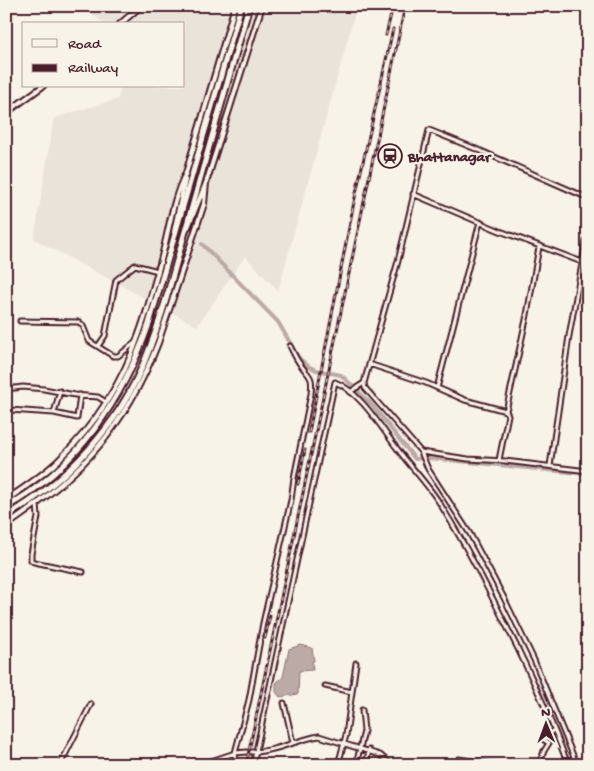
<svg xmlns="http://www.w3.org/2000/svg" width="594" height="771" viewBox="0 0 594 771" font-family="'Gochi Hand',sans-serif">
<rect width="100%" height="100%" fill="#f7f3e8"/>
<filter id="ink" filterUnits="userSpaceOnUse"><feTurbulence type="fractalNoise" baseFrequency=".02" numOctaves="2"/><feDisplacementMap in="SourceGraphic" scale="10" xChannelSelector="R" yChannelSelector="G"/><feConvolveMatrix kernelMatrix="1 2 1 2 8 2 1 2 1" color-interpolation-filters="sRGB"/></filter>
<g filter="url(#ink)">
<path fill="#eae3da" d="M83,6H357L278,291L245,256L197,326L34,239L54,118L118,99L121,86H184V24H104Z"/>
<path fill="#bcaaa7" stroke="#8e7275" d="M301,645L312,648L314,661H312L313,670L299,671L298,694L280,697L276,692V683L283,677L289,649Z"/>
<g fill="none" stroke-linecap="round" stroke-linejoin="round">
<path stroke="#bcaaa7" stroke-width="4" d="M202,244L278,322L299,358L308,366L316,370L341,375L372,405L415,459L428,458L588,474"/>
<g stroke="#4a1f2b" stroke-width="7">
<path id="minor" d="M413,194L500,231L582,262
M20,321L79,322L83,326L89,341L113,356H118L136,342
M98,346L105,336L116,280L135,265L158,271
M369,364L426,383L465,400L506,411
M437,388L480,222
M6,389L23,387L44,389L75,395L98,397L106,402
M350,392L364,383
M9,410L54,413L77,418L80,395
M54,413L60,391
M421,452L468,459L505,461L588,471
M499,460L508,415L506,411L527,315L539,247
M550,466L569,336L588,230
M37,504L38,517L31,554V560L34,562L83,572
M325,686L352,692
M284,703L293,743
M247,752L235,753L249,700L263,623L291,500L294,478L311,394C313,375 310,378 300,364C296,359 293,352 290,346
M251,752C275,752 296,740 319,736L380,755L392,765
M459,759L497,765
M60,765L91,704
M208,765V762L235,753L236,765
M253,765L335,382C359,391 381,427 396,447C411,468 429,485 442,507C470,552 493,599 517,647C536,686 553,724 568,765
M338,765L346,735L356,663
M356,765L364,731L362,710
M366,765L369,750
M539,765L544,751L549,743L544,740L552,731
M577,765L534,660L504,598L470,534L428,469L421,452L365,388L364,383L398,261L429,130L481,151L588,198"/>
</g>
<g stroke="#4a1f2b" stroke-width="8">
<path id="tertiary" d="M120,24L141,6
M6,113L43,86
M186,173L235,6
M188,227L206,183L262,6
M174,232L185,180
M6,500C24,488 42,476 58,461C94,426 123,382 139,334C148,310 154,285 161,260C169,231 172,200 186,173
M6,526C81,475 125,428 158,343L204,204L206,183"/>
</g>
<g stroke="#4a1f2b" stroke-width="9">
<path id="trunk" d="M6,507C77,468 123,399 149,324L241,6
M6,516C67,482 119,425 145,360C165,311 177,258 192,207C211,140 230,73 249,6"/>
</g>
<use href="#minor" stroke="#f7f3e8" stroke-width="3"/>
<use href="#tertiary" stroke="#f7f3e8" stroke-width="4"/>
<use href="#trunk" stroke="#f7f3e8" stroke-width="5"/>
<g stroke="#4a1f2b" stroke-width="3">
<path id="rail" d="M386,35L393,6
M309,432L354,202L393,29
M298,484L305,450
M265,638L270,616
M246,765L405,6"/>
</g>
<use href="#rail" stroke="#f7f3e8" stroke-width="1" stroke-dasharray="4" stroke-linecap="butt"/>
</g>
</g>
<defs>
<g id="station-ring" transform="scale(1.25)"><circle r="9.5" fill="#f7f3e8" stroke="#4a1f2b" stroke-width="1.5"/><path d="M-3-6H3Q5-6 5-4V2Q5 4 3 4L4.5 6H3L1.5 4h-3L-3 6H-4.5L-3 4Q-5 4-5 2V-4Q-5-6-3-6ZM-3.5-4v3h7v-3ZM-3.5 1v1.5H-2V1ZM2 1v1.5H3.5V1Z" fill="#4a1f2b"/></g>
</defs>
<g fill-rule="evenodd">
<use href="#station-ring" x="390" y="156"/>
</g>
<g text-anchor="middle" stroke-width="4.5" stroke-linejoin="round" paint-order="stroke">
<g font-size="15" font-weight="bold" fill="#4a1f2b" stroke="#f7f3e8" text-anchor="start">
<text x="408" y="161">Bhattanagar</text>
</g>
</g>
<rect width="594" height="771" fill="none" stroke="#f7f3e8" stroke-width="25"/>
<rect x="12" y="12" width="569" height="746" fill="none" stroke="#4a1f2b" stroke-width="2" filter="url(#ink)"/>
<rect x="22" y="22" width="162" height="65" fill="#f7f3e8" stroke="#b29e9c"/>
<rect x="32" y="39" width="25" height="8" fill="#f7f3e8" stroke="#b29e9c"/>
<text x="68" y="48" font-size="15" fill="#4a1f2b">Road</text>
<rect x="32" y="64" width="25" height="8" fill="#4a1f2b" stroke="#b29e9c"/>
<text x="68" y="72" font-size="15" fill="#4a1f2b">Railway</text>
<g transform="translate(546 724) rotate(359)" stroke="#f7f3e8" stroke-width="4" paint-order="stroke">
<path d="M0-4L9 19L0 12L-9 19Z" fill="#4a1f2b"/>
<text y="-8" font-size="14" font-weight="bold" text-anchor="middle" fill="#4a1f2b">N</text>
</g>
</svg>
